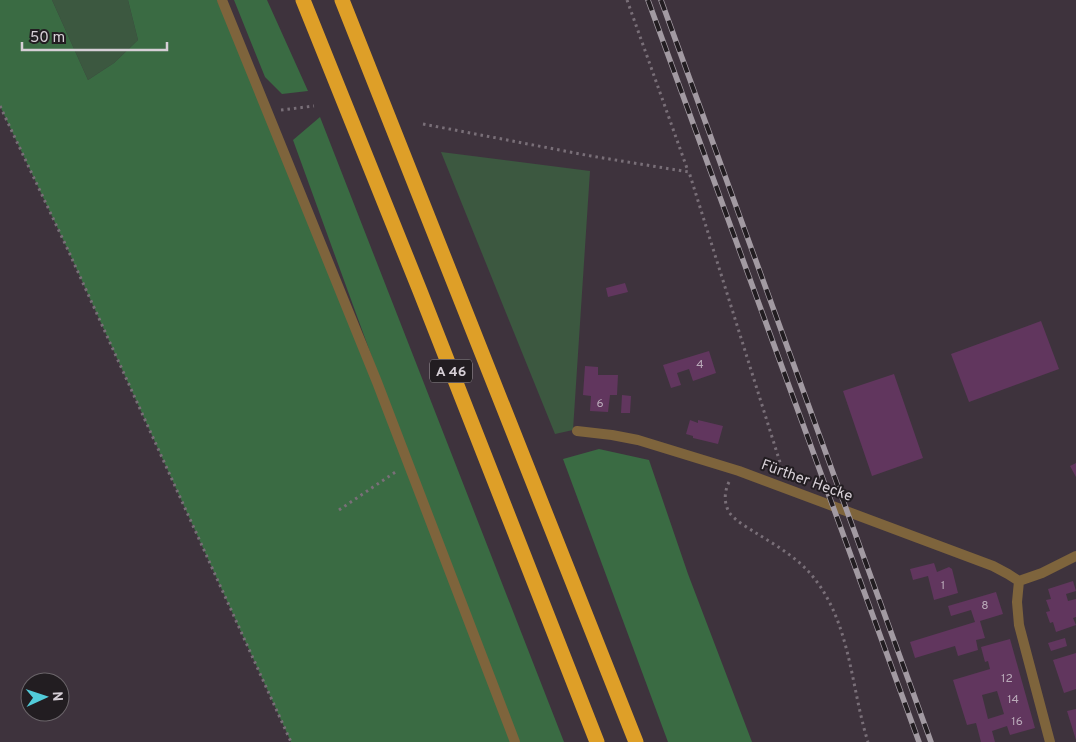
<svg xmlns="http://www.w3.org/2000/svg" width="1076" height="742" viewBox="0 0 1076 742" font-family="Overpass,sans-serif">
<rect width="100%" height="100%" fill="#3e333d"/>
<path fill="#3c5840" d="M52,0H128L138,40L114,63L88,80Z
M441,152L590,171L573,430L555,434Z"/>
<path fill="#3a6b43" d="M0,0H52L88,80L114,63L138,40L128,0H217L268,113L430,517L293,140L320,117L564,742H291L68,250L0,106Z
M234,0H267L308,91L282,94L265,77Z
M599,449L649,460L688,574L752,742H668L563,459Z"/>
<path fill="#61365e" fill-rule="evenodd" d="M625,283L628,292L608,297L606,288Z
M1041,321L1059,369L969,402L951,354Z
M709,351L716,373L693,381L689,369L677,373L681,385L671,388L663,365Z
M585,366L598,367V375H618L617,395H610L608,412L590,411L591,396L583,395Z
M894,374L923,458L872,476L843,391Z
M622,395L631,396L630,413H621Z
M690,420L698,423V420L723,426L718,444L693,438V436L686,434Z
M1076,463V477L1070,466Z
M934,563L937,572L949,567L952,569L958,593L934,600L928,576L913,580L910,569Z
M1073,581L1076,591L1066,594L1068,601L1076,599V617L1073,618L1076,625L1056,632L1053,622L1050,623L1046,612L1050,611L1046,600L1051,599L1048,589Z
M996,592L1003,614L980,621L985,638L976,640L978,650L958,656L955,646L915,658L910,642L975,622L971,610L951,616L948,606Z
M1065,638L1067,646L1051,651L1048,643Z
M1010,639L1035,728L1010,735L1007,726L992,731L995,742H981L976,723L967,725L953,680L990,669L988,661L985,662L981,647ZM997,691L1004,714L988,719L982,695Z
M1076,653V689L1064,693L1053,660Z
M1076,709V740L1067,711Z"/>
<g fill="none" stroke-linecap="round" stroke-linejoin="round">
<path stroke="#796f78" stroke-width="3" stroke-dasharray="2.5 4" stroke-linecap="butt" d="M627,0L688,171
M0,106L68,250L291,742
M281,110L314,106
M423,124L591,156L689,172L783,472
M729,482C724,492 724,503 729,512C735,521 747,527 756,533C774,544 794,556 808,571C851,618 850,685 868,742
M339,510L397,471"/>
<path stroke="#7e643c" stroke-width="10" d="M222,0L377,382L515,742
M577,431L612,435L638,440L739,471L993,566L1008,574L1019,581
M1019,581L1017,602L1019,625L1050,742
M1019,581L1042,573L1076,556"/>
<path stroke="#de9f28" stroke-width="15" d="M303,0L420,291L597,742
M342,0L636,742"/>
<g stroke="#a29aa2" stroke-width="5.5">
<path id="rail" d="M648,0L919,742
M661,0L931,742"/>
</g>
<use href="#rail" stroke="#221d21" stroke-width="4" stroke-dasharray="11" stroke-linecap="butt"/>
</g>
<g text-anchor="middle" stroke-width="4" stroke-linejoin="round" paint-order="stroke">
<g font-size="12" fill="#b9a9b8">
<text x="700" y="368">4</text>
<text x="600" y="407">6</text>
<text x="943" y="589">1</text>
<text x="985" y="609">8</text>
<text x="1007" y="682">12</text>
<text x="1013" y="703">14</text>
<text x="1017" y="725">16</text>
</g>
<rect fill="#221d21" stroke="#a09aa0" stroke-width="1" x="430" y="359.5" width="42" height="23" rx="4"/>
<g font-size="14" font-weight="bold" fill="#d6cfd6">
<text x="451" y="376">A 46</text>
</g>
<g font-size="15" fill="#d6cfd6" stroke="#221d21">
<text transform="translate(807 480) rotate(20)" y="5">Fürther Hecke</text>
</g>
</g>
<g transform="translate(45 697) rotate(87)"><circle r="24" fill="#221d21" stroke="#6a6469"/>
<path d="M0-4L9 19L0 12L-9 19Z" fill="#52cbd9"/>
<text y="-8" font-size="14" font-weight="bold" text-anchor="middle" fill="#d6cfd6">N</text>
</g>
<path d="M22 42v8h145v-8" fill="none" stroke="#d6cfd6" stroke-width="2.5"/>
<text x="30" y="42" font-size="15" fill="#d6cfd6" stroke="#221d21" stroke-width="4" paint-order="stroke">50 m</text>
</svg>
